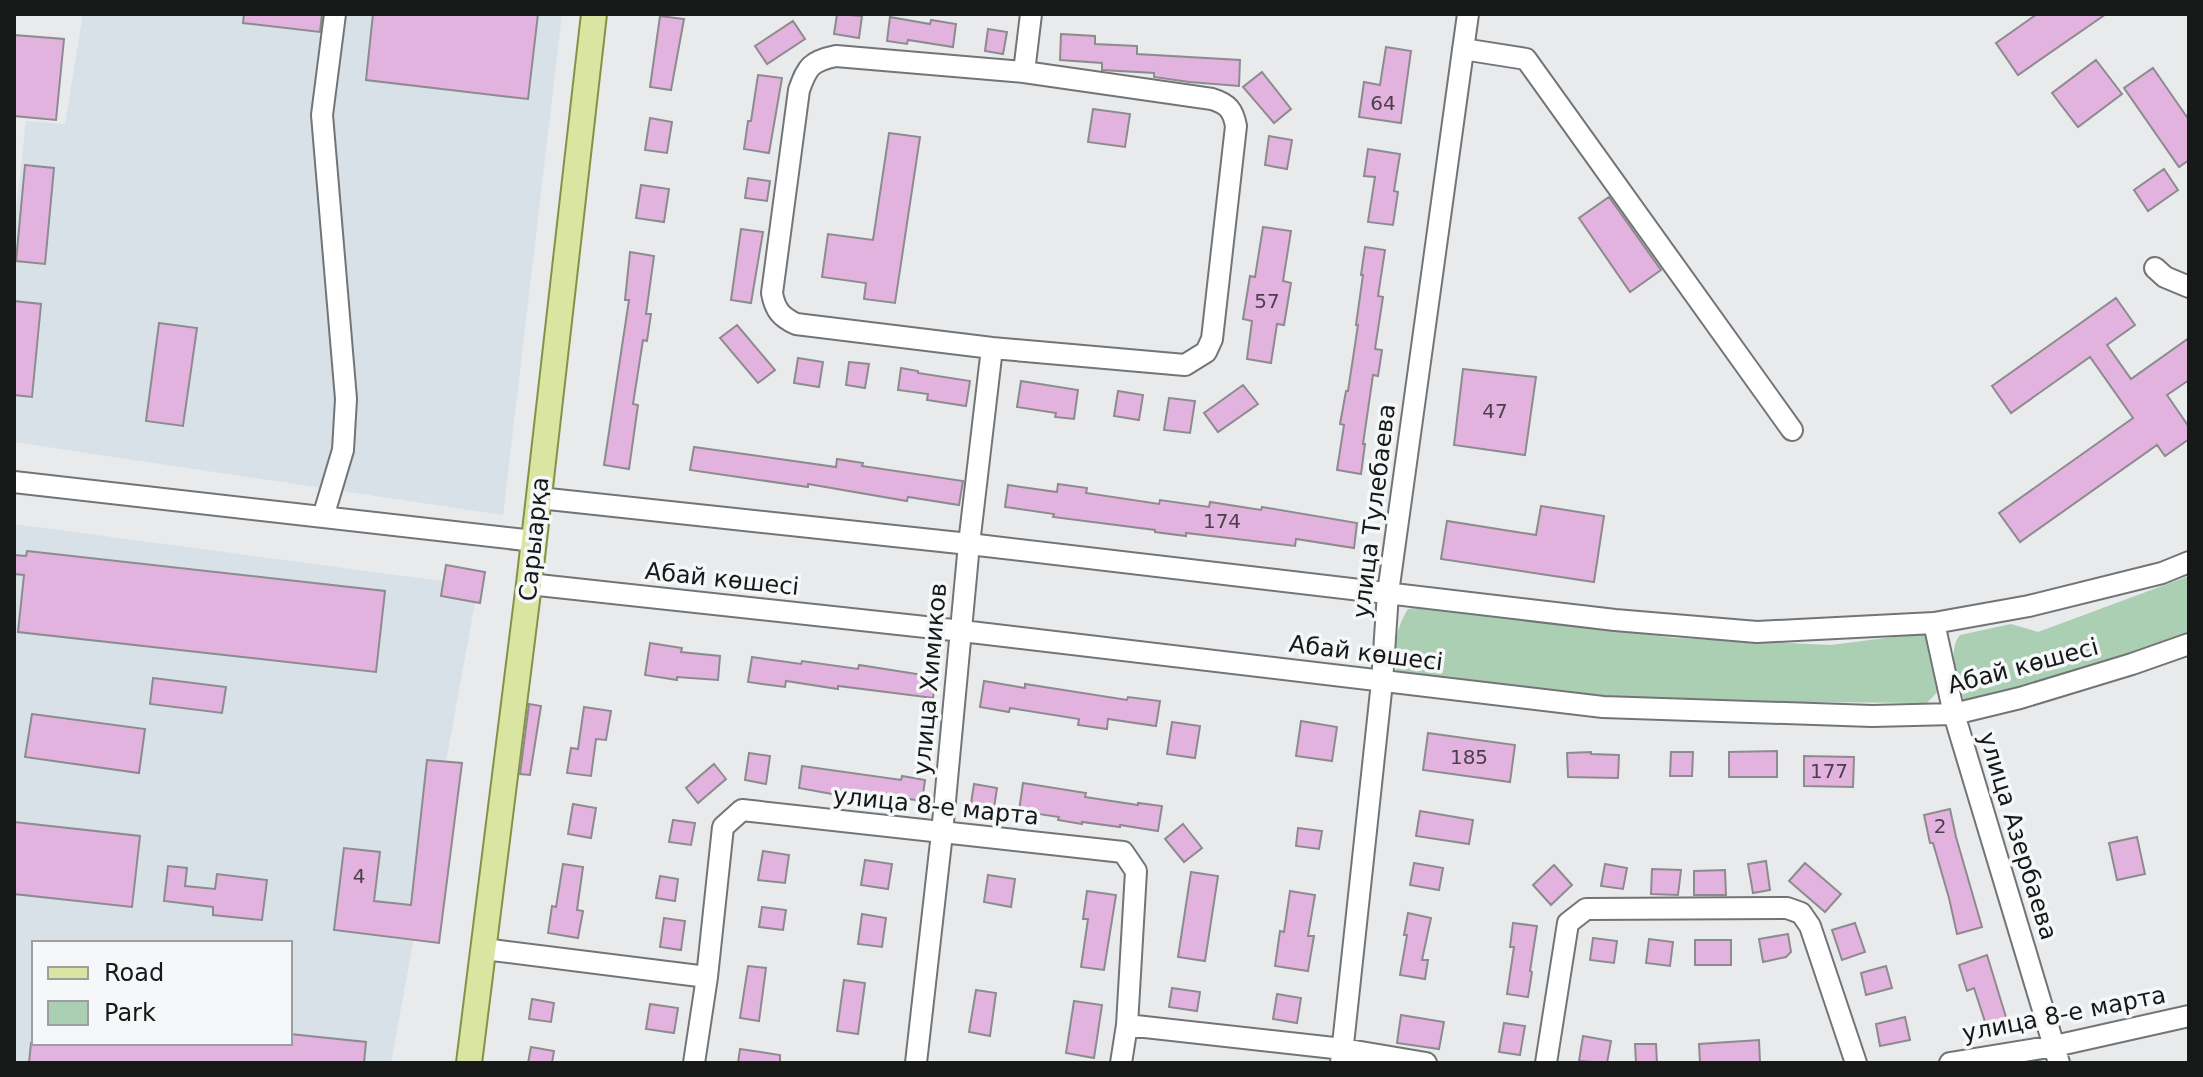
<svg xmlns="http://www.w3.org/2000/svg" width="2203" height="1077" viewBox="0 0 2203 1077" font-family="'DejaVu Sans',sans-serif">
<rect width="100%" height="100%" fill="#e8eaec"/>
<path fill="#d8e0e8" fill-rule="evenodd" d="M83,14H562L503,515L14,442V227L26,121L65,124Z
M14,524L478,586L391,1063H14ZM34,943H290V1043H34Z"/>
<path fill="#aacfb2" d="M2189,576V635L1979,704L1964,700C1959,681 1946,652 1960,635L2011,624L2038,632Z
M1425,607L1675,638L1831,645L1924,633L1932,637L1940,689L1927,703L1572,700L1397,673C1391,654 1397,625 1408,609Z"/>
<path fill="#e2b3de" stroke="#8d8b8d" stroke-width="2" d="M244,14H322L320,32L243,23Z
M373,14H538L528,99L366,80Z
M837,14L862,16L859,38L834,34Z
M2037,14H2106L2018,75L1996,43Z
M660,16L684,19L671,90L650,87Z
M890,17L930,24L931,20L956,24L953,47L908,40L907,44L887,41Z
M793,21L805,39L767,64L755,46Z
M988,29L1007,32L1003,54L985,51Z
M1061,34L1095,36V44L1137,46V54L1240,60L1239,86L1189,82L1154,77V73L1102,70V63L1060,60Z
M14,35L64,39L56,120L14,116Z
M1386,47L1411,51L1401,123L1359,117L1364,82L1380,85Z
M2096,60L2122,94L2078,127L2052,93Z
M2153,68L2189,120V160L2179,167L2124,88Z
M1262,72L1291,109L1274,123L1243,87Z
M758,75L782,78L769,153L744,149L748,121H751Z
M1093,109L1130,114L1125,147L1088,142Z
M650,118L672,122L667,153L645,150Z
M889,133L920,137L895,303L864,299L866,283L822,277L828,234L873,240Z
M1269,136L1292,140L1287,169L1265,165Z
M1368,149L1400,154L1394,191L1398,192L1393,225L1368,222L1375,177L1364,176Z
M25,165L54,168L45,264L16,261Z
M2164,169L2178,190L2148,211L2134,190Z
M748,178L770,181L767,201L745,198Z
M641,185L669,189L664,222L636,218Z
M1609,197L1661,270L1630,292L1579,218Z
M1263,227L1291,231L1283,281L1291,283L1284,325L1277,324L1271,363L1247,359L1252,321L1243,319L1250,276L1255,277Z
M741,229L763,232L751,303L731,300Z
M1365,247L1385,250L1378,296L1383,297L1375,349L1382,350L1378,376L1373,375L1363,444H1365L1361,474L1337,470L1344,425L1340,424L1346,391H1348L1358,325H1356L1363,275H1361Z
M630,252L654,256L646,314H651L647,341L643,340L633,404L638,405L629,469L604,465L629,300H625Z
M2116,298L2135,325L2107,345L2131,379L2189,338V380L2167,395L2189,427V439L2165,456L2157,445L2020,542L1999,513L2133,418L2090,357L2011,413L1992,386Z
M14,301L41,304L32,397L14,395Z
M159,323L197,328L183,426L146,421Z
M737,325L775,370L758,383L720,338Z
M798,358L823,362L819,387L794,383Z
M849,362L869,364L865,388L846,385Z
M901,368L918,371V373L970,381L966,406L927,400L928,394L898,390Z
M1463,369L1536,377L1525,455L1454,445Z
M1021,381L1078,390L1074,419L1055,417L1056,413L1017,407Z
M1243,385L1258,404L1218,432L1204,413Z
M1118,391L1143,395L1139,420L1114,416Z
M1169,398L1195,401L1190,433L1164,430Z
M694,447L836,467L837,459L863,463L862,466L963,481L959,505L908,497L907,501L808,484V487L690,470Z
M1058,484L1087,488L1086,493L1159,504L1160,500L1209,507L1210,502L1261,510L1262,507L1357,523L1354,548L1296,539L1295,546L1186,533V536L1155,532V530L1053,517L1054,514L1005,507L1008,485L1057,492Z
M1541,506L1604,516L1594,582L1441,559L1447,521L1536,535Z
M27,551L385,591L376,672L18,632L24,575L14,574V555L26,556Z
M446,565L485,572L480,603L441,596Z
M650,643L682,648L681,652L720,656L718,680L677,677V680L645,675Z
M752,657L801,664L802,661L858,669L859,665L936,677L933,698L838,686V689L786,681L785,687L748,682Z
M153,678L226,687L222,713L150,704Z
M984,681L1025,688V684L1127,700L1128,697L1160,701L1156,726L1108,719L1107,729L1078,725L1079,719L1010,708L1009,712L980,707Z
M529,704L541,706L530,775L520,774Z
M584,707L611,711L606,740L596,739L591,776L567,773L571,748L578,749Z
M32,714L145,729L139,773L25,757Z
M1301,721L1337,727L1332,761L1296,756Z
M1172,722L1200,726L1195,758L1167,754Z
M1428,733L1515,745L1510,782L1423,770Z
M1777,751V777H1729V752Z
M1591,752V754L1619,755L1618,778L1568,777L1567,753Z
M1671,752H1693L1692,776H1670Z
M749,753L770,756L766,784L745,780Z
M1804,756L1854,757L1853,787L1804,786Z
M427,760L462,763L439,943L334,930L344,848L380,852L374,901L411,905Z
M714,764L726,779L698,803L686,788Z
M802,766L901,780L902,776L925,780L922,801L877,794L876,802L799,788Z
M1023,783L1086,793L1085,797L1138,805V803L1162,806L1158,831L1120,825V827L1082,822V824L1058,820L1059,817L1019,811Z
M974,784L997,788L993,814L970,810Z
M573,804L596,808L591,838L568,834Z
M1950,809L1956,837L1982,927L1957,934L1949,898L1933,843H1930L1924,815Z
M1420,811L1473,820L1469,844L1416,836Z
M673,820L695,823L691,845L669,842Z
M14,822L140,836L132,907L14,894Z
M1183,824L1202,848L1184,862L1165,839Z
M1298,828L1322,831L1319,849L1296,846Z
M2137,837L2145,874L2117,880L2109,843Z
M763,851L789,855L785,883L758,880Z
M865,860L892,864L888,889L861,885Z
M1766,861L1770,890L1753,893L1748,864Z
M1414,863L1443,868L1439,890L1410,885Z
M1805,863L1841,894L1825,912L1789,881Z
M563,864L583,867L577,910L583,911L578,938L548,933L552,906L556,907Z
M1605,864L1627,868L1623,889L1601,886Z
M1554,865L1572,885L1551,905L1533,885Z
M168,866L187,868L185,886L215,889L217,874L267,880L262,920L213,915V907L164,901Z
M1652,869L1681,870L1678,895L1651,894Z
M1725,870L1726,895H1694V871Z
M1191,872L1218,876L1205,961L1178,957Z
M988,875L1015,879L1011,907L984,902Z
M660,876L678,879L675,901L656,898Z
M1087,891L1116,895L1104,970L1081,967L1088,919H1083Z
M1290,891L1315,895L1308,936H1314L1308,971L1275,966L1280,931L1284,932Z
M762,907L786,910L783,930L759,927Z
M1408,913L1431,918L1422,960H1428L1425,979L1400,975L1407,935H1404Z
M862,914L886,918L882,947L858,944Z
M664,918L685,921L681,950L660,947Z
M1513,923L1537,926L1530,971L1532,972L1528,997L1507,994L1514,947H1510Z
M1855,923L1865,952L1842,960L1832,930Z
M1788,934L1791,952L1786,957L1763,962L1759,939Z
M1593,938L1617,941L1614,963L1590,960Z
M1649,939L1673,942L1670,966L1646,963Z
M1695,940H1731V965H1695Z
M1987,955L2009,1027L1989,1034L1974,988L1967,991L1959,965Z
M748,966L766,968L759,1021L740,1018Z
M1886,966L1892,988L1866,995L1861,973Z
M844,980L865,983L858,1034L837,1031Z
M1172,988L1200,992L1197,1011L1169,1007Z
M976,990L996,993L990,1036L969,1032Z
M1277,994L1301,998L1297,1023L1273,1019Z
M532,999L554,1003L551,1022L529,1019Z
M1074,1001L1102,1005L1094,1058L1066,1053Z
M650,1004L678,1008L674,1033L646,1029Z
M1401,1015L1444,1022L1439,1049L1397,1043Z
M1905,1017L1910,1040L1880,1046L1876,1024Z
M1504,1023L1525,1026L1520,1055L1499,1052Z
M290,1034L366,1042L364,1063H29L31,1043H290Z
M1583,1036L1611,1041L1607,1063L1579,1061Z
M1759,1040L1760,1063H1700L1699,1044Z
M1635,1044H1656L1657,1063H1636Z
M531,1047L554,1051L552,1063H528Z
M740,1049L780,1055V1063H738Z"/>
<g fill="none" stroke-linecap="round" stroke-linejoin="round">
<g stroke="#727476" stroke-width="24">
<path id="minor" d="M1463,49L1526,59L1792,430
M836,56L1024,72L1212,99C1228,104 1233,110 1236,126L1212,339L1206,352L1185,365L992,348L796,324C781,317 775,310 772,293L799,90C807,67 811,61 836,56Z
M1024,72L1031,14
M2155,268L2165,277L2189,287
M14,482L534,541
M539,498L969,544L1615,620L1757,632L1934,623L2029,606L2162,573L2189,562
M323,517L343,450L346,399L322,115L335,14
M529,584L962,631L1603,707L1872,716L1954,714L2020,698L2132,664L2189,644
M1934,623L1954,714L2059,1063
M484,949L707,977
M1127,1025L1343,1049L1426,1063
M694,1063L707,977L723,827L742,810L1123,852L1136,871L1127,1025L1121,1063
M916,1063L942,833L969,544L992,348
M1341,1063L1382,682L1388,593L1468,14
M1546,1063L1568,923L1586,909L1787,908L1801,913L1810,926L1856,1063
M1950,1063L2055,1046L2189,1016"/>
</g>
<g stroke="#849247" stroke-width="28">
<path id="major" d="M469,1063L529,584L594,14"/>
</g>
<use href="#minor" stroke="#fff" stroke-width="20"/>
<use href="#major" stroke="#d9e5a0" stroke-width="24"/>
</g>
<g text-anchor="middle" stroke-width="7" stroke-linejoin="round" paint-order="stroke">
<g font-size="20" fill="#4a3f4a">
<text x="1383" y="110">64</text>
<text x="1267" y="308">57</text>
<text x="1495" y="418">47</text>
<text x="1222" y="528">174</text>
<text x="1469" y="764">185</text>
<text x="1829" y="778">177</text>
<text x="1940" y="833">2</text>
<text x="359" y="883">4</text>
</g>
<g font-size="24" fill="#171818" stroke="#f5f7f9">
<text transform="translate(1374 511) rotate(-83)" y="8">улица Тулебаева</text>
<text transform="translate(534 539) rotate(-84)" y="8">Сарыарқа</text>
<text transform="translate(722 579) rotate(6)" y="8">Абай көшесі</text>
<text transform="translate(1366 653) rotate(7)" y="8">Абай көшесі</text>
<text transform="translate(2023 666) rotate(-15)" y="8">Абай көшесі</text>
<text transform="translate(930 679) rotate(-85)" y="8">улица Химиков</text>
<text transform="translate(936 806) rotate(6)" y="8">улица 8-е марта</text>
<text transform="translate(2018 836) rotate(73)" y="8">улица Азербаева</text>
<text transform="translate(2064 1014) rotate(-11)" y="8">улица 8-е марта</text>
</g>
</g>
<rect width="2203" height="1077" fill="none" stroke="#171818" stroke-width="32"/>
<rect x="32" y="941" width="260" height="104" fill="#f5f7f9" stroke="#9c9e9f" stroke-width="2"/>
<rect x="48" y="967" width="40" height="12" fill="#d9e5a0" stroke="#9c9e9f" stroke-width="2"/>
<text x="104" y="981" font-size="24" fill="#171818">Road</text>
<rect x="48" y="1001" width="40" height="24" fill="#aacfb2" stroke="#9c9e9f" stroke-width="2"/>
<text x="104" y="1021" font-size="24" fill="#171818">Park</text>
</svg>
